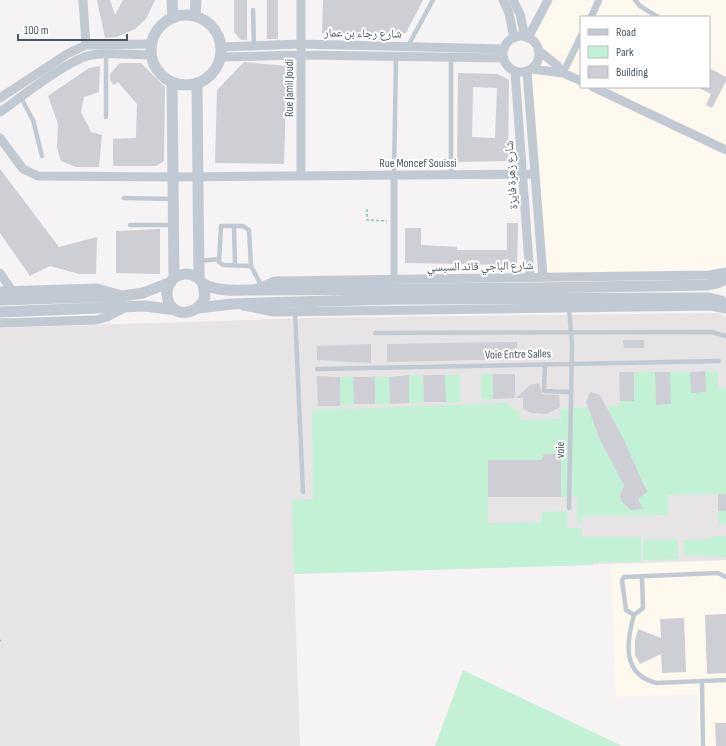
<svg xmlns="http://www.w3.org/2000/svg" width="726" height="746" viewBox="0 0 726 746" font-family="'Sofia Sans Condensed','Noto Naskh Arabic',sans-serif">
<rect width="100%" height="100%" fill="#f5f3f3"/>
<path fill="#fdf9ef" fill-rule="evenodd" d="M551,0H726V267L711,271L547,273L531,73L542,62V45L534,33ZM581,17H709V87H581Z
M726,560V746H699L697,694L616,697L611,565Z"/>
<path fill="#e6e4e5" d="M718,313L726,317V560L294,574L300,746H0V328L306,318Z"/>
<path fill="#c3f1d5" d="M705,371H718V388H726V494L668,495V515L582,516V522H577V496L561,497V454H544L541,460H488V523L542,522V512L567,511V528H582V537H641V562H593V565L294,574L292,500L313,499L312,410L505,403L520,412L521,420L560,419L561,433V409L588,407L600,440L624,485C615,500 627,513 643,509L638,499L647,491L623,438L606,406L620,405V401H634V372H655L656,405L670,404V372H691V392H706Z
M460,374V402H446L445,375Z
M481,374H493V399H481Z
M409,375H423L424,402L409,403Z
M339,377H353L354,404L339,405Z
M375,377H389L390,404H375Z
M718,511H726V524H719Z
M712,536H726V557L684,555V540L711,539Z
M678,539V559L643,560V540Z
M463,670L622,746H623H435Z"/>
<path fill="#cdcfd5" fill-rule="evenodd" d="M97,0H110L115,15L123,0H155L146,19L135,29L117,37L105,38Z
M234,0H247V40H241L234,32Z
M267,0H278V39H267Z
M323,0H423L406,33L399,34L322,33Z
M244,62L287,66L284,164L215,163L217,90Z
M120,63H141L165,87L164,161L156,166H113V139L136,138L137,104L118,82L114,85L110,80V74Z
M100,66L99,92L84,97L81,112L91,132L102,135L99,167H76L61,161L57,148L58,124L48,96L89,68Z
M709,68L726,77V81L712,108L706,105L711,94L697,87H709Z
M458,73L497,74L509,80L508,161L457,162ZM473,87L497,88L495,138L472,137Z
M0,169L59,247L97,237L96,274H79L50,266L30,276L0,233Z
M507,223H518L517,265L405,263V228H421V245L457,247V250H507Z
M160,229V274L116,273V231Z
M623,340H644V348H624Z
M517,342V359L387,362V344Z
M371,344V363L317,360V346Z
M705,371L706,392L691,393L690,372Z
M619,372H634V401H620Z
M655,372H670L671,404L656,405Z
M493,374H515V398L493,399Z
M409,375V403L390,404L389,377Z
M423,375H445L446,402H424Z
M317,376L340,377V406H318Z
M353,377H375V404H354Z
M539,383L542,394L559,395L560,407L547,414L531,413L523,409V398H516L530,385Z
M590,392L600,395L623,438L647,492L638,499L643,509L631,510L622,502L620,496L624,485L600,440L586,402Z
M544,454H561V497H488V460H541Z
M718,494H726V511H718Z
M726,614V673L707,674L705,615Z
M684,618L686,672L662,673L661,654L640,664L635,655V640L638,629L661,638L660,619Z
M715,723H726V746H716Z"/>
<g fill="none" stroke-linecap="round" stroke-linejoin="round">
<path stroke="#7ad0a6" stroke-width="1.5" stroke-dasharray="3 2" stroke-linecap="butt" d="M367,209V220L387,221
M0,641L1,640"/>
<path stroke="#c1cad2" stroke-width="4.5" d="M635,0L640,6L658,17
M253,10L254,46
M408,46L433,0
M106,54V117
M21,98L33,120L42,156
M394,175L396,56
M451,175V57
M124,198L173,199
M130,225H174
M234,226L235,265
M199,261L219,259
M251,266L223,265L219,262L221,226H243L249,230L251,266L261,285
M569,308L572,345L569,508
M295,312L303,492
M375,333L712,332L726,336
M545,364L544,391L570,392
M317,369L719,361
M642,577L643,608L634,615C626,643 622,675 657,683L726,680
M634,615L626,610L622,580L624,577L718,573L726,577
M702,681L703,746"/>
<path stroke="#c1cad2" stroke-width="7" d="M591,17L599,0
M563,73L581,36
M394,279V175"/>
<path stroke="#c1cad2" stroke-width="9" d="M83,0L86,45
M503,0L509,13L514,38
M513,0L520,14L525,37
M503 54a18 18 0 1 1 36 0a18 18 0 1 1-36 0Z
M528,38L548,0
M221,47L301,44L504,49
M538,50L558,66L563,73
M221,57L302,55L503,58
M531,69L563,73L581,81
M527,71L543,277
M515,72L530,277
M593,87L726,150
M0,98L67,54L86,45L151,44
M0,112C20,98 70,58 92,55C111,52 132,55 151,55
M0,138L23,169L38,176L173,177L535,174
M301,176V0
M0,273L12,291
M253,290L275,281L710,275L726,272
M0,291L97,288L122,295
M243,306L274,312L711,306L726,309
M0,323L96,320L107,317L126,307"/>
<path stroke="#c1cad2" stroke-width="11" d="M172,0L173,18
M151 50a35 35 0 1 1 70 0a35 35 0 1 1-70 0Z
M195,16L196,0
M172,83L174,278
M197,84L199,279
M203,284L205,297C197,318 168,318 167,294C167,289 169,284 172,280C179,273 190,272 198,278C200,280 202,283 204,284C208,287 214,288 219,289C230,291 242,290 253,290L535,288L708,285L717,283L726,279
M0,300L123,296L143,293L171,282
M198,308L232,304L397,299L709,298L721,301L726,304
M0,312L145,306L176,310"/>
</g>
<g text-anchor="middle" stroke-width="4" stroke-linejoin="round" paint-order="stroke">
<g font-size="12" fill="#4a5661" stroke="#fff">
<text transform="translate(363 33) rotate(1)" y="4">شارع رجاء بن عمار</text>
<text transform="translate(289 88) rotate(-90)" y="4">Rue Jamil Joudi</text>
<text x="418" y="167">Rue Moncef Souissi</text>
<text transform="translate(511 175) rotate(-94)" y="4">شارع زهرة فايزة</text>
<text transform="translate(480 266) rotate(-1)" y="4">شارع الباجي قائد السبسي</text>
<text transform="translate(518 354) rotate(-1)" y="4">Voie Entre Salles</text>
<text transform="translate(560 450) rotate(-89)" y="4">voie</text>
</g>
</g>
<rect x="580" y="16" width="130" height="72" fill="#ffffff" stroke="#b7bbc0"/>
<rect x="588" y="29" width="20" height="6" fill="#c1cad2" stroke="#b7bbc0"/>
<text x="616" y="36" font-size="12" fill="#4a5661">Road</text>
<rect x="588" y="46" width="20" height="12" fill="#c3f1d5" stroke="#b7bbc0"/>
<text x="616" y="56" font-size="12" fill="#4a5661">Park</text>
<rect x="588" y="66" width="20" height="12" fill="#cdcfd5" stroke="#b7bbc0"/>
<text x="616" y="76" font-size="12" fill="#4a5661">Building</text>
<path d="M18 34v6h109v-6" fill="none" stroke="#4a5661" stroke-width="2"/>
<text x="24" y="34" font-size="12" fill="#4a5661" stroke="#ffffff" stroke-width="3" paint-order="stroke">100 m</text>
</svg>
